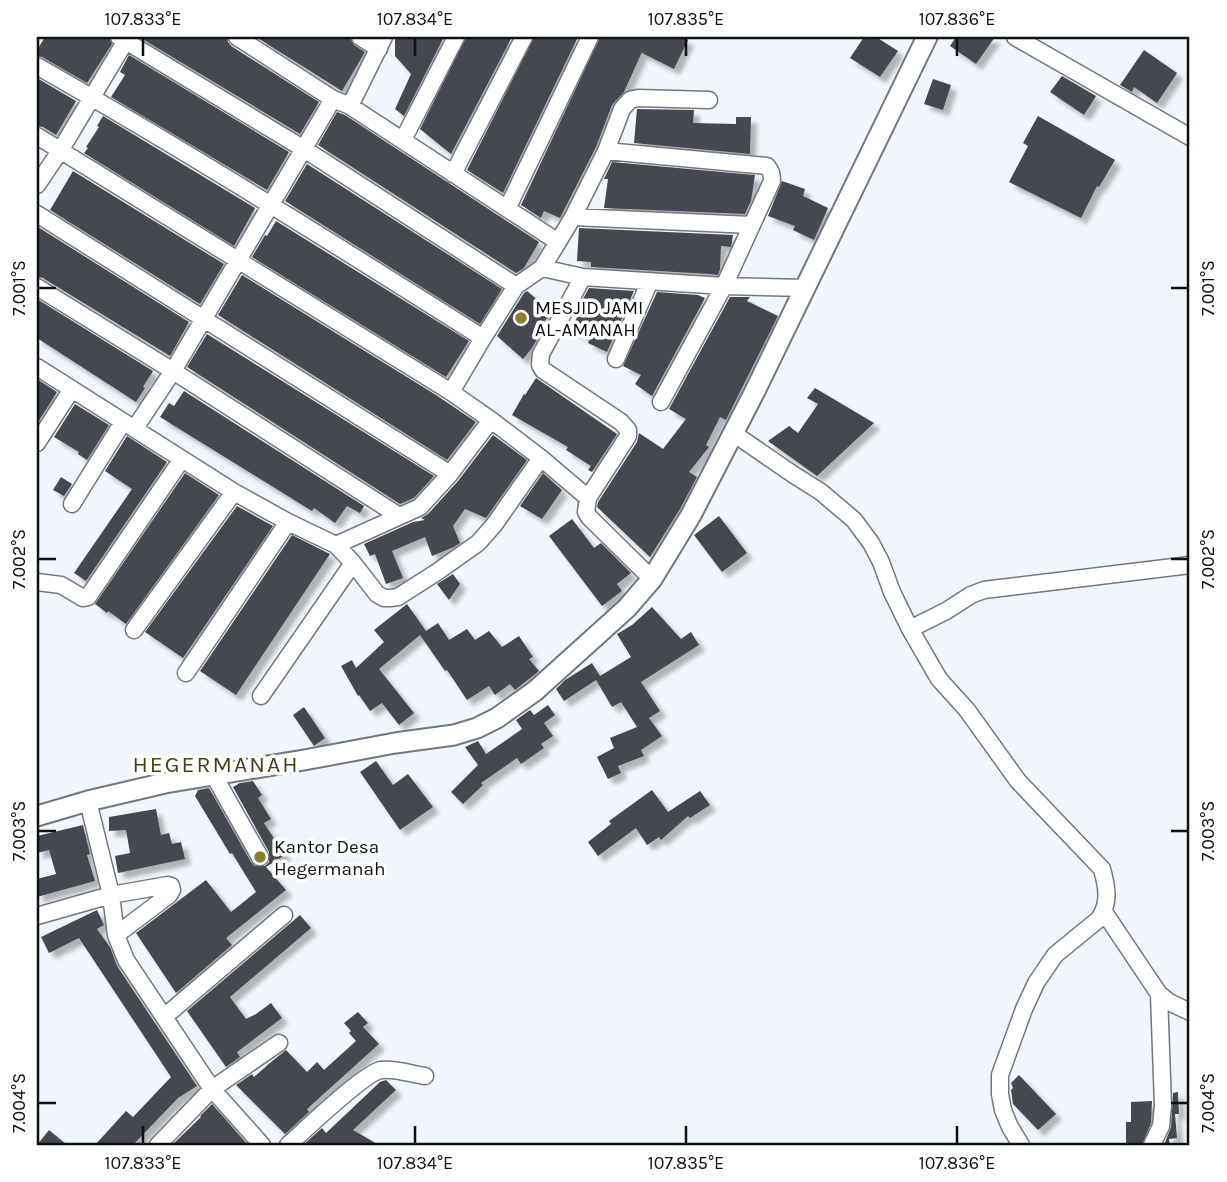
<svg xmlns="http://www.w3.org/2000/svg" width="1227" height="1182" viewBox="0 0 1227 1182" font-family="Karla,sans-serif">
<defs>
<filter id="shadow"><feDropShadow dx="6" dy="6" stdDeviation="2" flood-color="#0004"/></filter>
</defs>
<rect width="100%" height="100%" fill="#f0f6fc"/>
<path fill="#454a4f" filter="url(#shadow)" d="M45,37H109L112,44L87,83L42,57L37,56V50Z
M139,37H227L228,42L231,46L319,102L300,134Z
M256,37H350L354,45L365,52L342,91Z
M395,37H444L404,116L395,109L411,74L395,56Z
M466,37H512L451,154L420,129Z
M534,37H578L503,193L467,170Z
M600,37H681L688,40L674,69L642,53V52L624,92L612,105L596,147L560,218L544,211L541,218L521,205Z
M864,37H876L898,51L880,77L850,58Z
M956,37H995L976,64L950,46Z
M1144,50L1177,73L1157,103L1134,87L1132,92L1120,85Z
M129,55L289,152L267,190L111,97L125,75L120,72Z
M1062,76L1096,96L1084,115L1050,92Z
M37,78L76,101L56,135L43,127L37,126Z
M933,79L951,85L943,110L924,104Z
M637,109L694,110L693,123L736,124V117H751L750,154L634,143Z
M337,112L345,115L539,242L524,268L516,273L318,145Z
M103,116L255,208L234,246L84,153L88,148L86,147L99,127L97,126Z
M1038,116L1115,160L1099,187L1097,186L1081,218L1009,182L1028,146L1023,143Z
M612,162L755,175L751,201L745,214L604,208L608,179H604Z
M307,164L502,289L480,324L285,201Z
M73,171L224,264L200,304L50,210Z
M782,181L805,189L803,196L828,208L814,240L793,230L795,226L768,216Z
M276,221L469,341L446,377L252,257L265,235L267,236Z
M38,227L189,322L170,356L43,278L37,277V230Z
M579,228L733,235L731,247L721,246L720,269L718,275L709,274L591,267V262L577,261Z
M242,275L436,395L476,422L447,460L218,315Z
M589,288L634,291L607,352L588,343L590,339L571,330L578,315L575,313Z
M527,291L552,312L542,324L544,327L532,348L523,359L497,336L524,293Z
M657,292L698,295L705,298L652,396L635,384L641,375L623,366Z
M730,297H750L747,301L778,316L726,420L720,417L706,445L709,447L689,472L697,477L680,509L650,557L597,507L598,502L637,442L639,433L663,449L686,419L669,409Z
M37,299L153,371L143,387L145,388L136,402L37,338Z
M207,334L434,476L414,498L400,504L187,367Z
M536,378L617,434L592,472L588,470L591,466L566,450L568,447L512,415L524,394L525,395Z
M37,379L57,392L37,424Z
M815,388L874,423L817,476L768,441L789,426L798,433L818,404L807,398Z
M184,391L364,506L360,513L347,506L335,523L314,508L312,511L160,417L169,403L174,406Z
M75,404L109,425L87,460L78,454L79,452L54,437Z
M493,435L527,460L486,518L465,509L453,526L460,543L454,547L432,556L425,537L392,551L403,578L386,584L375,554L370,556L364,544L413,522L425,520L421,518L428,514L458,481Z
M127,436L167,462L86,581L74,573L132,489L105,471Z
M185,473L219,495L126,624L108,611L107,613L95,604Z
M543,473L562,490L542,519L520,506Z
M61,477L72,484L64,496L53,490Z
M237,506L273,526L183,658L145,632Z
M719,516L747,553L722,572L694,535Z
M572,519L594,548L601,543L631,573L617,584L622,591L602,606L549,536Z
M292,535L330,554L236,695L200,671Z
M453,574L460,584L449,600L437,584Z
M407,604L426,631L438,623L449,640L467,629L475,640L489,631L502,647L519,636L533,657L529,659L539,671L515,690L510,684L495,695L489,686L467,700L447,670L445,671L420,635L379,669L414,713L399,725L382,703L370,711L359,695L358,696L341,666L352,660L356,668L384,642L374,630Z
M652,607L681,639L691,632L699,645L641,682L660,711L649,718L662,736L641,750L644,756L618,766L621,773L608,779L597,757L614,748L610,738L637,727L621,702L612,707L596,680L564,701L556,689L565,680L592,663L600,676L631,657L617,634L632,625Z
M548,705L555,715L544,723L553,736L541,744L544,748L521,764L517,758L481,783L483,785L463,804L451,792L478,765L465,747L478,741L486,754L522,729L516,720L530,710L534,715Z
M304,707L325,738L314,746L293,715Z
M376,761L393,785L408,774L433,807L400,830L360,772Z
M253,781L262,795L258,798L271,819L264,823L285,855L266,867L286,890L226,938L232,945L176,993L136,933L206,880L231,912L256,892L232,853L230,854L195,796L198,790L209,788L251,862L255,866H265L269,862V852L233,787L240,783Z
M652,790L668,812L700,791L710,805L690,818L688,816L661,840L659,837L647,845L636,828L598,856L588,842L611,824L609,821Z
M156,809L161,835L169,833L172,844L181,842L185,859L118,873L115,856L130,853L126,830L109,831V817Z
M83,825L90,854L87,855L95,881L37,897V879L56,874L49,850L37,853V836Z
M97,910L104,925L97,929L110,947L117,966L197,1086L178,1098L133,1145H95L126,1111L133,1117L171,1077L79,938L49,953L41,937Z
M300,915L311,928L230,997L246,1019L256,1014L271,1003L282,1018L237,1052L240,1057L226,1067L187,1011Z
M358,1012L368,1023L363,1027L379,1044L307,1109L309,1112L285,1134L236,1085L252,1074L254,1077L271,1062L286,1050L307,1072L317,1062L324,1070L356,1041L349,1033L351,1031L344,1023Z
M1019,1075L1056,1114L1038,1130L1013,1104L1011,1090L1013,1088L1011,1083Z
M386,1080L396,1090L353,1130L379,1145H303L322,1128L326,1133L380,1082Z
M1178,1092L1179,1114H1175L1177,1138L1169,1139L1170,1145H1164L1171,1127L1173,1093Z
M1152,1101L1151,1123L1142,1145H1126V1122H1131V1102Z
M212,1104L248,1145H172L201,1117L200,1116Z
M49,1130L67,1145H37Z"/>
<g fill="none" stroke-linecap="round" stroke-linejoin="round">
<g stroke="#72787d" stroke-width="19">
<path id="minor" d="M119,37L304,149L516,286
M237,37L333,99L350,106L558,242L542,268L516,286L483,338L451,392
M360,37L379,49
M1015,37L1190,137
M37,66C188,152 336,245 483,338
M350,106L384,37
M37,136L451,392L491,420L541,458L494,525L478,543L437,572L398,597L391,598H384L377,594L353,563L336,545L288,522L234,492L37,367
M403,140L456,37
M606,151L767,166C771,171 772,174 772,181L724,286L661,402
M453,174L524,37
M37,185L60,151L128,37
M507,209L590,37
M37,214L450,474
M573,217L752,225
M558,242L573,217L606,151L622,109L630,100L638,98L709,100
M542,268L583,277L724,286L806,288
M583,277L541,354L540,365L543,370L621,422L628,430V436L588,498L586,512L589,517L652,579
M37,287L173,371L399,516
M616,359L650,281
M135,428L173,371L333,99
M733,433L794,475L821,492L854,520L871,543L881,562L892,592L910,629L946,611L971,595L984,590L1190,565
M37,443L72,389
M541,458L588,498
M72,504L123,422
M336,545L420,507L450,474L491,420
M37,582L61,585L83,598L88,597L182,459
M910,629L939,679L967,710L1018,781L1102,869C1107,887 1110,903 1099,919L1055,955L1036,983L1024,1009L1000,1075V1094L1003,1110L1010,1127L1021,1145
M134,630L234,492
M186,673L288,522
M261,696L353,563
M213,774L260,857
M88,801L111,895L116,935L126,960L212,1089L262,1145
M1104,912L1159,994L1169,1002L1190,1012
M37,916L111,895L168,885L171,886L172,890L169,895L116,935
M164,1017L284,915
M158,1145L212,1089L279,1043
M288,1145C305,1130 364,1073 381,1070C395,1068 411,1074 425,1076
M1152,1145L1161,1126L1163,1106L1159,994"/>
</g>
<g stroke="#72787d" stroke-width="23">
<path id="tertiary" d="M37,816L88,801L165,783L304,760L395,743L454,735L477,728L497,718L535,691L627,608L652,579L691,515L755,391L927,37"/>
</g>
<use href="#minor" stroke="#fff" stroke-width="16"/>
<use href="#tertiary" stroke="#fff" stroke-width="19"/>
</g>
<path fill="none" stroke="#0e1012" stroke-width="2.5" d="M143,38V56M415,38V56M686,38V56M957,38V56M38,288H56M1171,288H1188M38,559H56M1171,559H1188M38,831H56M1171,831H1188M38,1103H56M1171,1103H1188M143,1126V1144M415,1126V1144M686,1126V1144M957,1126V1144"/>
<g fill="#898028" stroke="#fff" stroke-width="2.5">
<circle cx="521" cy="318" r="7"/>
<circle cx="260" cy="857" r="7"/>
</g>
<g text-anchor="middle" stroke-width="7" stroke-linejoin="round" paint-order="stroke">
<g font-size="19" fill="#0e1012" stroke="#fff" text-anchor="start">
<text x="535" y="314">MESJID JAMI<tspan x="535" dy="22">AL-AMANAH</tspan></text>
<text x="274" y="853">Kantor Desa<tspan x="274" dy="22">Hegermanah</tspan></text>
</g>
<g font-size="23" letter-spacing="2" fill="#433f16" stroke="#fff">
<text x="216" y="772">HEGERMANAH</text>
</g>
</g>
<rect width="1227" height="1182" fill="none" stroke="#ffffff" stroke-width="77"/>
<rect x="38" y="38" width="1150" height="1106" fill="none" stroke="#0e1012" stroke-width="2.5"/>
<g font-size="18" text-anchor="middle" fill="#0e1012">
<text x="143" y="25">107.833°E</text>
<text x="415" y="25">107.834°E</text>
<text x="686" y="25">107.835°E</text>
<text x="957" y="25">107.836°E</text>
<text transform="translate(19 288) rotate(-90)" y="6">7.001°S</text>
<text transform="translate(1208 288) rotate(-90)" y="6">7.001°S</text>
<text transform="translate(19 559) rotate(-90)" y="6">7.002°S</text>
<text transform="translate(1208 559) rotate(-90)" y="6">7.002°S</text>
<text transform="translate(19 831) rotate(-90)" y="6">7.003°S</text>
<text transform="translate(1208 831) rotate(-90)" y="6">7.003°S</text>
<text transform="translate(19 1103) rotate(-90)" y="6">7.004°S</text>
<text transform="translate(1208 1103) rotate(-90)" y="6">7.004°S</text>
<text x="143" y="1169">107.833°E</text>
<text x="415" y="1169">107.834°E</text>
<text x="686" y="1169">107.835°E</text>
<text x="957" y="1169">107.836°E</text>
</g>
</svg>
